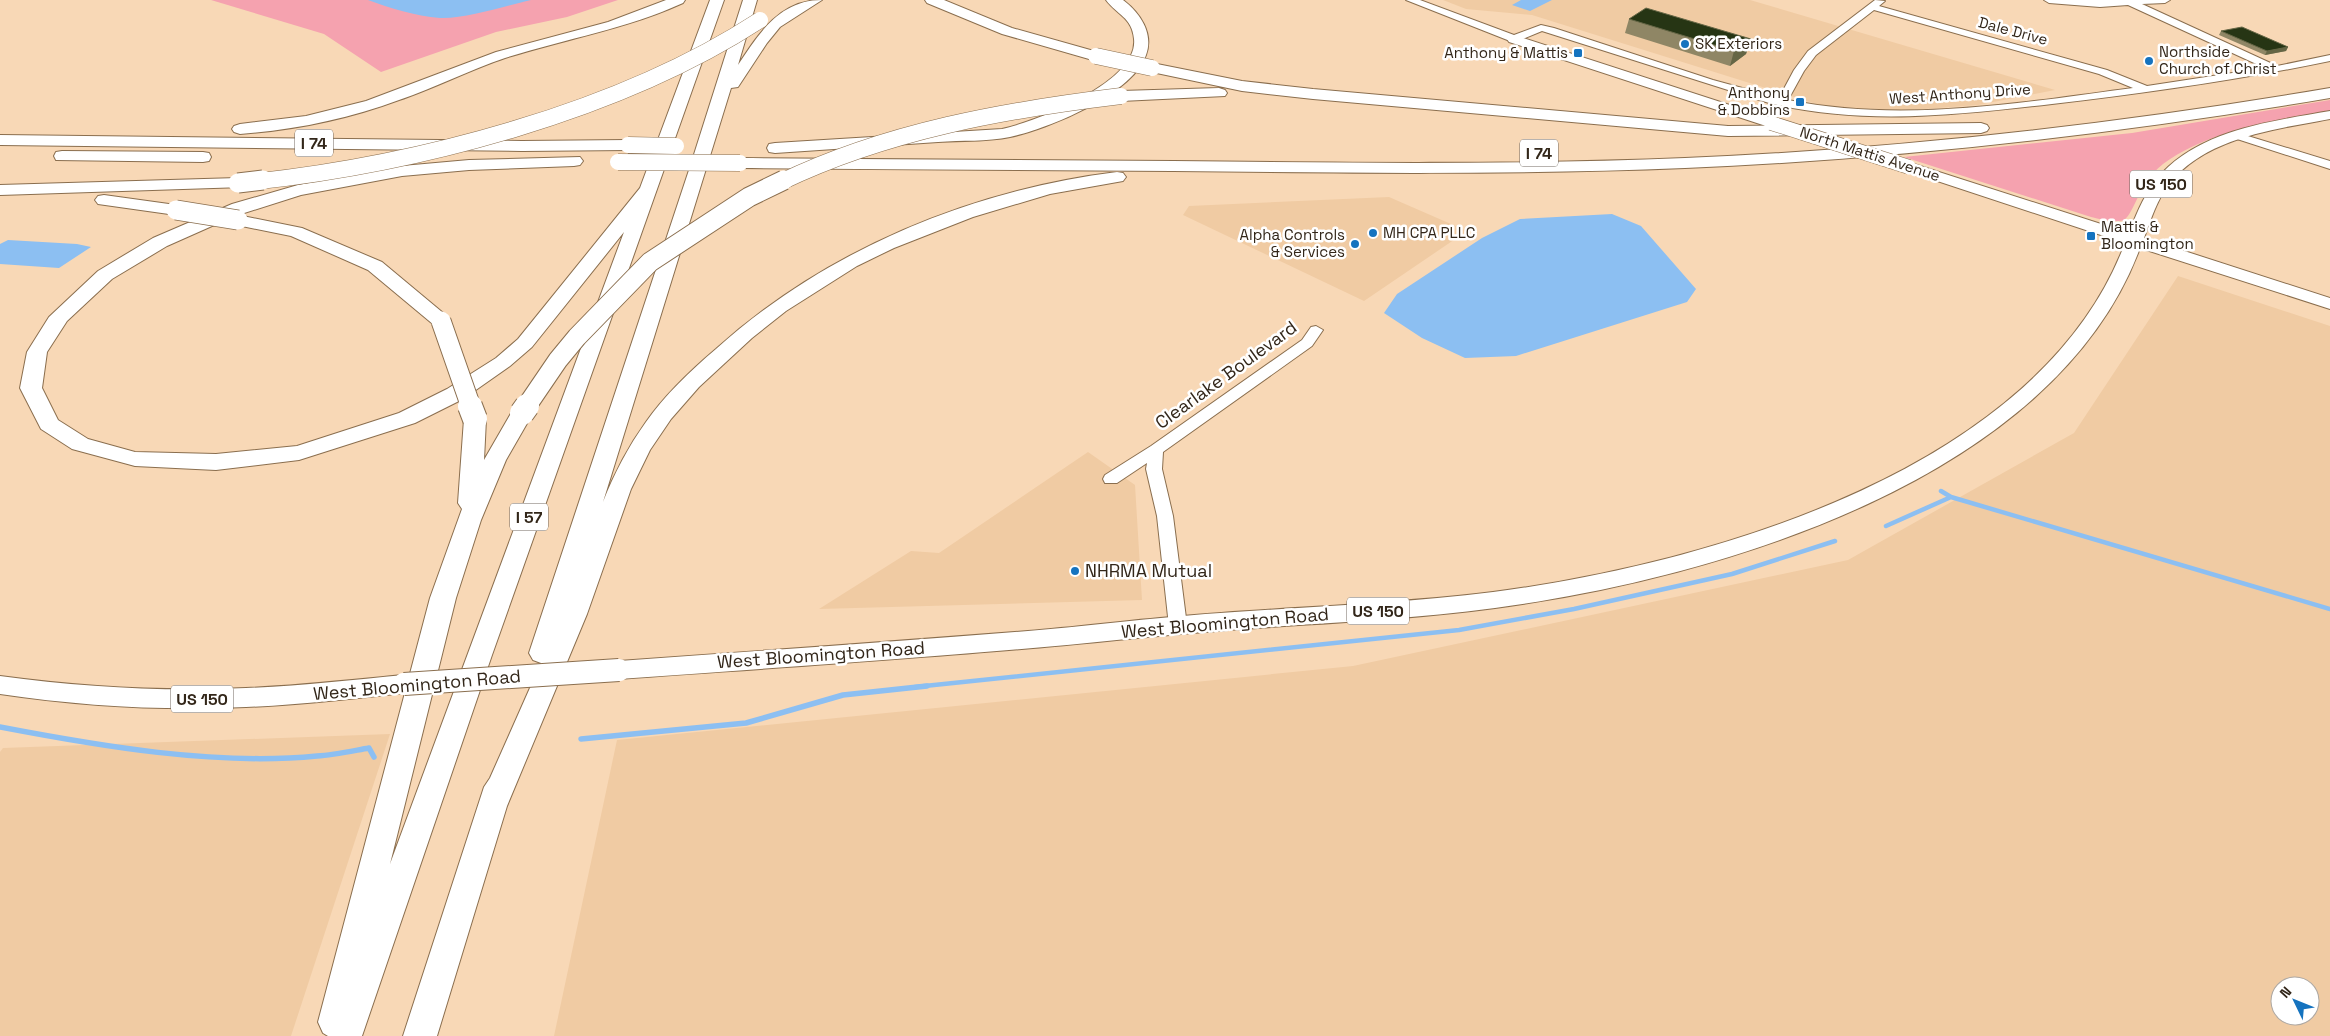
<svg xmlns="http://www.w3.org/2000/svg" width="2330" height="1036" viewBox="0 0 2330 1036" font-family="'Space Grotesk',sans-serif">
<rect width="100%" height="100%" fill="#f8d8b6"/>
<path fill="#f0cba3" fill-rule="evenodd" d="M1443,0H1750L2055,90L1978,105L1897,111L1823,106L1532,15L1466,9Z
M1389,197L1467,231L1364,301L1183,215L1189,206Z
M2178,276L2330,326V1036H554L617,740L1353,666L1848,560L2074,433ZM2280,986H2310V1016H2280Z
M1088,452L1135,485L1142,600L819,609L911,551L939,553Z
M390,734L291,1036H0V752L3,748Z"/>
<path fill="#f5a2af" d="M211,0H618L567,17L496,32L381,72L324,34Z
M2330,100V111C2273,122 2211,129 2163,164C2158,168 2151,175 2147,180C2140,189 2132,215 2124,220C2118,223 2098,219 2091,217L1904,157L2132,133Z"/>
<path fill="#8cbff2" d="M368,0H531C505,6 466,19 440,18C415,16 390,8 368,0Z
M1521,0H1552L1530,11L1512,5Z
M1612,214L1641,226L1696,289L1687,302L1516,356L1465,358L1422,338L1384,313L1397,294L1482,238L1520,219Z
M8,240L77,244L91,247L59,268L0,264V244Z"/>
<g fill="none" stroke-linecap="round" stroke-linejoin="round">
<path stroke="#8cbff2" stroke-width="4.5" d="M1941,491L1951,497L2330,609
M1886,526L1951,497
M915,687L1459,630L1574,609L1732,574L1835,541"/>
<path stroke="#8cbff2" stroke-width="5.5" d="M0,727C99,746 216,766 317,756C334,755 352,751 369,748L374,757
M581,739L746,723L843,695L927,686"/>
<g stroke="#8a6e4e" stroke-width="2">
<path id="minor" d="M1406,0H1420L1514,35L1541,25L1554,28L1713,80L1779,98L1794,70L1808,51L1875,0L1885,1L1879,6L2107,70L2147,86L2265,68L2128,5L2100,7L2049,3L2044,0H2170L2165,3L2142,4L2277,66L2330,55V61C2238,80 2146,93 2052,104C1958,115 1863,126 1769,103L1542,31L1518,41H1510ZM1874,10L2099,74L2133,88C2020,103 1901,123 1788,100L1804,71L1816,55Z
M2238,133L2330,161V169L2234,138L2232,136L2234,134Z
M1316,326L1323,330L1312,346L1163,452L1162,469L1173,516L1187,626L1184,631L1178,633L1172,631L1169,626L1157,516L1146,469L1147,463L1117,483H1105L1103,479L1105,475L1151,446L1302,340L1311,327Z"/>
</g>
<g stroke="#8a6e4e" stroke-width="2">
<path id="major" d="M1514,35L1776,120L1778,123L1776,126H1766L1509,42L1507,39Z
M2330,111V119C2277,129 2206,137 2170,183C2157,199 2151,219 2144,238L2330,298V309L2140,248C2054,480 1717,578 1495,608C1391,622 1286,624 1181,634C1132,638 1082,644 1033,648C895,660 757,669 619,679L611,677L607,670L611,663L619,661C755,651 892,642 1028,631C1080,627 1131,620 1183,616C1286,607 1390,605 1493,592C1709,564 2041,469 2125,243L1904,170L1901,167L1904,164H1914L2129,233C2137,212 2146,190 2162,173C2204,129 2273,121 2330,111Z
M404,675L413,677L416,684L413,691L404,693C351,699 299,705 246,707C163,711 81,706 0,694V676C82,687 163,692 246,688C299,686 351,680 404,675Z"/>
</g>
<g stroke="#8a6e4e" stroke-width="2">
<path id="highway" d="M666,0H685L683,3C626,29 565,39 505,58C469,70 435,88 399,100C348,119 294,130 240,134L234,132L232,129L234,126L240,124L306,116L366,101L496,52L608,22Z
M710,0H724L492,655L362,1036H328L323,1033L318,1022L430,598L462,509L458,503L464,419L467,414L475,412L483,414L486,419L484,460L514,408L522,406L530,408L533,413L506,460L481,520L456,598L390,864L624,232L532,347L510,366L463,399L415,423L299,460L216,470L135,466L72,449L41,429L20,388L27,352L49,317L98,271L153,238L232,204L298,185L402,166L469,160L580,157L583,161L580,165L574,166L469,170L402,176L301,195L238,215L302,228L382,262L448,317L451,321L448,325L441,327L434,325L368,270L291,236L232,224L229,220L230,218L167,246L112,279L67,321L47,352L42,388L58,420L88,439L135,452L216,454L297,446L399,413L447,389L496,358L518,339L640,188Z
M743,0H757L738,65C759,33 780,0 822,0L780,27L767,43L738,87L731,88L603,502C614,474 628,447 646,422C665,395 690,371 716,349C826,250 971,190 1117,172L1123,173L1126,177L1123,181L1050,194L973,217L894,248L857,266L786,311L752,338L699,387L671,419L650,450L631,489L587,614L507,806L437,1036H403L484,787L490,778L541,663L533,660L529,653L690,167Z
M925,0H944L1012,28L1101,53L1104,56L1096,61L1002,34L927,3Z
M1106,0H1123C1140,13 1154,33 1146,55C1133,94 1048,129 1010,137C987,142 962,140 938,142C884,146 829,149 775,153L769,152L767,148L769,144L775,143L1002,129C1035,122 1139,82 1134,39C1132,17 1117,15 1106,0Z
M1152,63L1242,81L1313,89L1728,126L1981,123L1987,125L1989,128L1987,131L1981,133L1728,136L1313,99L1242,91L1147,71L1144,68Z
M1219,88L1225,90L1227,93L1225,96L1121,101L1115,99L1113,96L1115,93L1121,91Z
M2330,88V98C2117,134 1902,159 1685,168C1514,175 1344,173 1173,171C1028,170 884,169 740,168L734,167L731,163L734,159L740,158C884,159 1028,160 1173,161C1344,163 1514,165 1685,158C1902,149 2117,124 2330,88Z
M0,135L522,141L628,140L634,141L636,145L634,149L628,150L522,151L0,145Z
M62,151L203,152L209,153L211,157L209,161L203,162L56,160L54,156L56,152Z
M238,178L244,179L247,183L244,187L0,195V185Z
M104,195L176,205L182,206L185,210L182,214L176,215L98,204L95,200L98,196Z"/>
</g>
<use href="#minor" fill="#fff" fill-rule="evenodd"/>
<use href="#major" fill="#fff" fill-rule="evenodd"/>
<use href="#highway" fill="#fff" fill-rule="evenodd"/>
<g stroke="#8a6e4e" stroke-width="15" stroke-linecap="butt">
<path id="major-bridge-far1" d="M1771,123L1909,167"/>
</g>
<g stroke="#8a6e4e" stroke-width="24" stroke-linecap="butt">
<path id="major-bridge" d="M404,684L619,670"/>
</g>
<g stroke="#8a6e4e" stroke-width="17" stroke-linecap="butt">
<path id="highway-bridge-far2" d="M1096,56L1152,68
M628,145L676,146
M618,162L740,163
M252,182C418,164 619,112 760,20
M781,182C887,131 1005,110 1121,96"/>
</g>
<g stroke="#8a6e4e" stroke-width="21" stroke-linecap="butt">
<path id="highway-bridge-far1" d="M238,183L263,180
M176,210L238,220
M441,321L471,407
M526,407L558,360L577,337L650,262L749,197L784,180"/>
</g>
<g stroke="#8a6e4e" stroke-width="26" stroke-linecap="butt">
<path id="highway-bridge" d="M470,406L475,419
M522,413L527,406"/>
</g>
<use href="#major-bridge-far1" stroke="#fff" stroke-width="14"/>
<use href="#major-bridge" stroke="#fff" stroke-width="22"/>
<use href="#highway-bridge-far2" stroke="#fff" stroke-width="16"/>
<use href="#highway-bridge-far1" stroke="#fff" stroke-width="19"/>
<use href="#highway-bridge" stroke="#fff" stroke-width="24"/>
</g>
<path fill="#8f8665" d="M1629,19L1751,39L1746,54L1730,66L1625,33Z
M2221,31L2288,47L2286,51L2265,55L2219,35Z"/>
<path fill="#656645" d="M1751,39L1746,54L1730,66L1734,51Z
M2288,47L2286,51L2265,55L2267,51Z"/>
<path fill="#263514" stroke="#656645" d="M1646,8L1751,39L1734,51L1629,19Z
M2242,27L2288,47L2267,51L2221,31Z"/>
<g fill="#1573bf" stroke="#fff" stroke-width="2">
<circle cx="1685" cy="44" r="5"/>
<rect x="1573" y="48" width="10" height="10" rx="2.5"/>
<circle cx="2149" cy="61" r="5"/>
<rect x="1795" y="97" width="10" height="10" rx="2.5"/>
<circle cx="1373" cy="233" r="5"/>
<rect x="2086" y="231" width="10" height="10" rx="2.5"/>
<circle cx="1355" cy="244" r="5"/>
<circle cx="1075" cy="571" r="5"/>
</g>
<g text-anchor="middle" stroke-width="5" stroke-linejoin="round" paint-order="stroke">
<g font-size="15" fill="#322619" stroke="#fff">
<text transform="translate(2013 31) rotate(15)" y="5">Dale Drive</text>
<text transform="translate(1960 94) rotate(-4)" y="5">West Anthony Drive</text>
<text transform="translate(1870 154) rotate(18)" y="5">North Mattis Avenue</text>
</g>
<g font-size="15" fill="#322619" stroke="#fff" text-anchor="start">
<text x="1695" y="49">SK Exteriors</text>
<text x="2159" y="57">Northside<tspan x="2159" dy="17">Church of Christ</tspan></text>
<text x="1568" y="58" text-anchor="end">Anthony &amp; Mattis</text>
<text x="1790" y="98" text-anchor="end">Anthony<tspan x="1790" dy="17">&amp; Dobbins</tspan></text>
<text x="2101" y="232">Mattis &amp;<tspan x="2101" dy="17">Bloomington</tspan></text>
<text x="1383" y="238">MH CPA PLLC</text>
<text x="1345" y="240" text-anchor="end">Alpha Controls<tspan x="1345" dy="17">&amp; Services</tspan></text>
</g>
<g fill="#fff" stroke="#70675e" stroke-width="1">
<rect x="295" y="129.5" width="38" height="27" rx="4"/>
<rect x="1520" y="139.5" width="38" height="27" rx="4"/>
<rect x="2130" y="170.5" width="62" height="27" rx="4"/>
<rect x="510" y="503.5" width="38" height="27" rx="4"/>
<rect x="1347" y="597.5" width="62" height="27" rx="4"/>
<rect x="171" y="685.5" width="62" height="27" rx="4"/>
</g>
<g font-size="16" font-weight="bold" fill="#322619">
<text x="314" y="149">I 74</text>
<text x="1539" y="159">I 74</text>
<text x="2161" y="190">US 150</text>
<text x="529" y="523">I 57</text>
<text x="1378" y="617">US 150</text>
<text x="202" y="705">US 150</text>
</g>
<g font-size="18" fill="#322619" stroke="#fff">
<text transform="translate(1226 375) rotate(-36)" y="6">Clearlake Boulevard</text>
<text transform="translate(1225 623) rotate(-5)" y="6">West Bloomington Road</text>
<text transform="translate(821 655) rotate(-4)" y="6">West Bloomington Road</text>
<text transform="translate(417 685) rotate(-5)" y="6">West Bloomington Road</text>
</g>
<g font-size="18" fill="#322619" stroke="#fff" text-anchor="start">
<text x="1085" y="577">NHRMA Mutual</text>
</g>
</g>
<g transform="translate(2295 1001) rotate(313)"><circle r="24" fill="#ffffff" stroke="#ada8a3"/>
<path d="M0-4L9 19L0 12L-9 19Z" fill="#1573bf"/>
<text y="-8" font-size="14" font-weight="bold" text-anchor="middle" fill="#322619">N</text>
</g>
</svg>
